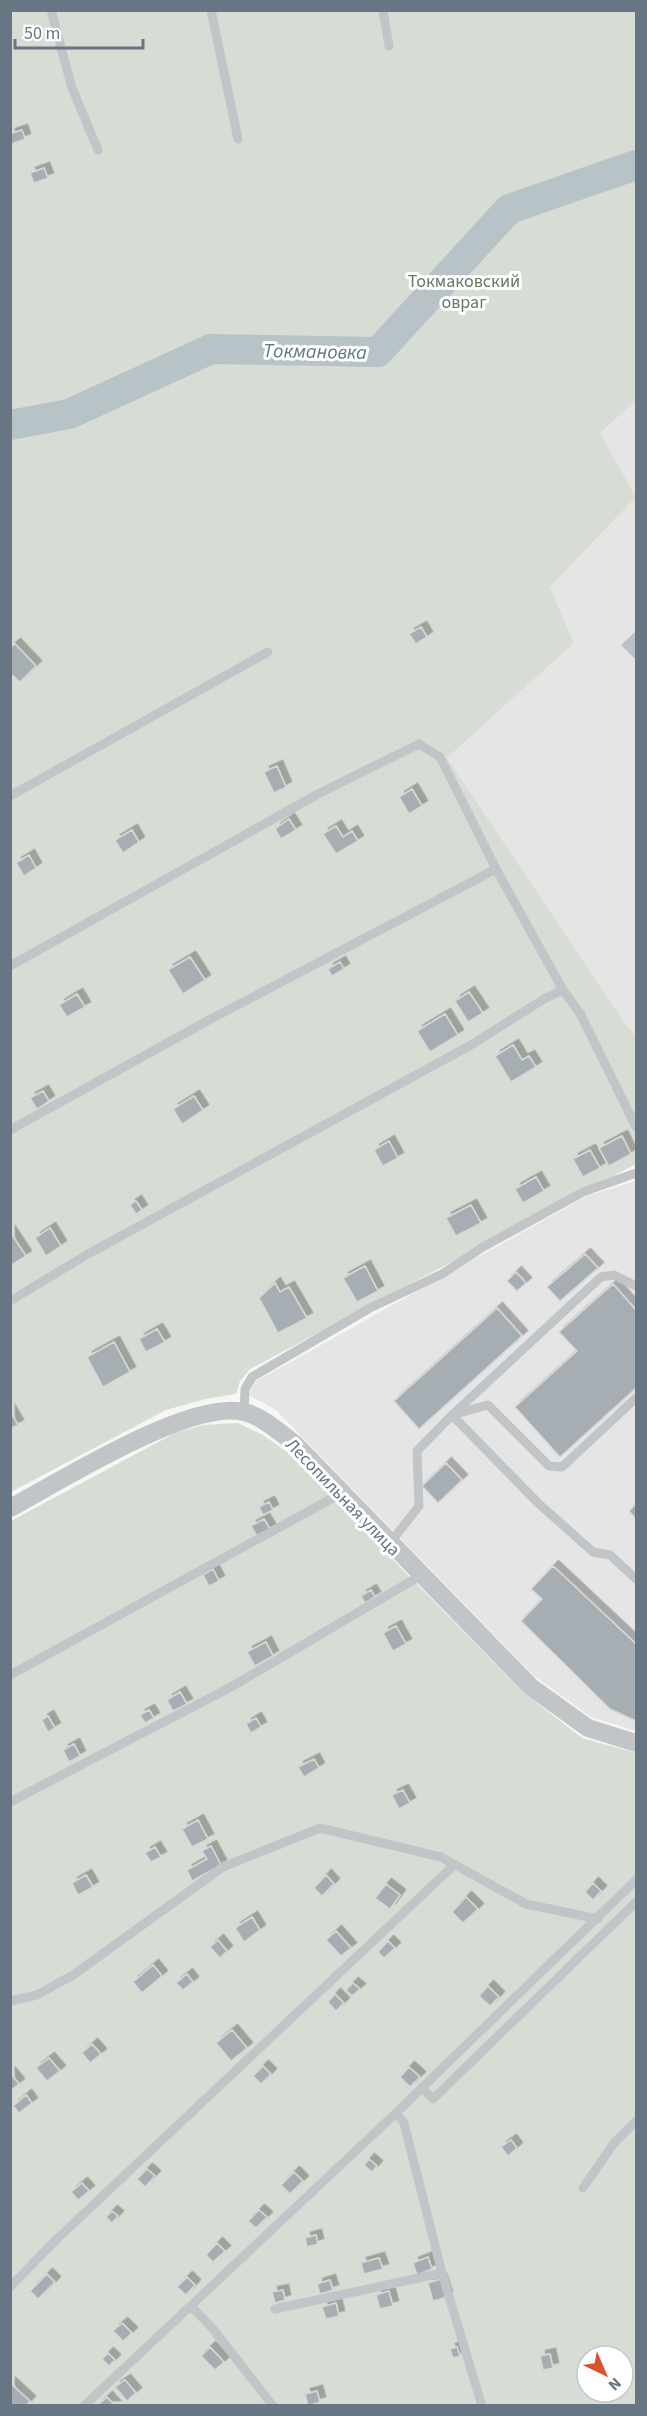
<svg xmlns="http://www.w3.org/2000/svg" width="647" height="2416" viewBox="0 0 647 2416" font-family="'Source Sans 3',sans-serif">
<defs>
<filter id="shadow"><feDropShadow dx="5.5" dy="-5.5" stdDeviation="0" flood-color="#0004"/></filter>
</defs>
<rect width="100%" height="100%" fill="#f6f6f3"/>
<path fill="#e4e5e4" d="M636,401V497L600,433Z
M636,497V1036L625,1023L447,758L574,643L550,587Z
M636,1181V1731L591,1717L533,1675L276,1410L249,1395L253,1383L587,1196Z"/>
<path fill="#d7ddd4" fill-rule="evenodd" d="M11,11H636V401L600,433L636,497L550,587L574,643L447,758L625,1023L636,1036V1164L250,1369L240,1381L236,1394L205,1399L166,1410L11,1492Z
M238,1423L263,1435L287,1452L524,1693L582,1738L636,1753V2405L11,2406V1521L175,1433L204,1425ZM587,2356H623V2392H587Z"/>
<path fill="#b8c3c7" d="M636,631V660L621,645Z"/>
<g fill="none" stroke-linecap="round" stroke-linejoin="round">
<path stroke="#b8c3c7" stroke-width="30" d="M10,425L69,414L211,349L378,352L509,209L636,165"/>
</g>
<path fill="#a6aeb3" stroke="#d7d7d5" stroke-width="1.5" filter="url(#shadow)" d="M22,130L25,139L11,144L10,134Z
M44,168L48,178L34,183L30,173Z
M421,627L427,637L416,644L409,634Z
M15,644L36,666L20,682L10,673V648Z
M277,766L286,787L274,793L264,772Z
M412,789L422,806L409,814L399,797Z
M289,819L296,830L281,839L275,829Z
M336,826L343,837L352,831L358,841L336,854L323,834Z
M132,830L139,842L123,853L115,840Z
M29,855L36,868L24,876L16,863Z
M190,957L205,980L183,994L168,970Z
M340,962L344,969L332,976L328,969Z
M469,992L483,1013L468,1022L455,1001Z
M77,994L85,1007L67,1017L59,1005Z
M445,1014L458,1035L430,1052L417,1031Z
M513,1045L522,1060L529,1056L536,1067L511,1082L495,1056Z
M43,1091L49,1101L37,1109L30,1098Z
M194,1096L203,1110L182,1124L173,1109Z
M622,1136L631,1154L609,1166L599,1148Z
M389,1141L398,1158L383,1166L374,1150Z
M590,1150L600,1168L583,1177L573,1159Z
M536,1177L544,1191L523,1203L515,1189Z
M136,1201L142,1210L136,1214L130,1205Z
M471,1205L481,1223L456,1236L446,1218Z
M50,1228L61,1246L46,1256L35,1238Z
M10,1232L26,1256L10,1266Z
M585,1254L598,1268L560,1301L547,1287Z
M365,1266L378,1291L357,1302L343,1278Z
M516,1272L526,1283L517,1291L507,1281Z
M275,1283L280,1292L289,1287L307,1318L278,1333L259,1298Z
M613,1284L636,1310V1388L560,1457L515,1407L577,1351L559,1332Z
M497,1308L522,1336L419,1429L394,1401Z
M157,1329L165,1342L146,1352L139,1339Z
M114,1342L130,1372L103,1387L87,1357Z
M10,1411L18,1425L10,1429Z
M446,1463L462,1480L438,1503L422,1486Z
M269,1502L273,1510L263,1515L259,1507Z
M636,1504V1519L629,1511Z
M264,1519L270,1529L257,1536L251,1526Z
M553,1566L636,1644V1721L610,1709L521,1621L542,1599L531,1589Z
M213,1569L219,1581L209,1586L203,1575Z
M371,1590L375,1597L365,1603L361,1596Z
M396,1626L406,1644L393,1651L383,1633Z
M266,1642L273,1656L255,1666L247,1652Z
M180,1692L187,1704L173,1711L167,1700Z
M149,1710L154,1718L145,1723L140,1715Z
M48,1716L55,1728L48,1732L42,1720Z
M256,1718L261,1727L251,1733L246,1724Z
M74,1744L80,1756L69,1762L63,1750Z
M314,1759L319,1768L304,1777L298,1767Z
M403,1790L410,1803L399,1809L392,1795Z
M198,1820L208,1839L192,1847L182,1829Z
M211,1846L221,1865L192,1881L187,1870L207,1859L202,1851Z
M155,1847L161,1857L151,1862L145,1853Z
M86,1875L93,1887L78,1895L72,1883Z
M326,1875L334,1884L322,1896L314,1888Z
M593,1883L601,1891L593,1900L585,1892Z
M386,1884L400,1895L390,1909L375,1898Z
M466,1897L478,1909L463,1923L452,1912Z
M252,1917L260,1930L244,1942L235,1928Z
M336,1931L351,1948L341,1956L326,1940Z
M218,1940L227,1951L220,1958L210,1947Z
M388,1941L395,1948L384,1958L378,1952Z
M153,1965L162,1976L142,1993L133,1982Z
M187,1974L193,1982L183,1990L176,1983Z
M353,1983L360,1989L352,1996L346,1990Z
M488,1986L499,1997L490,2006L479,1996Z
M335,1994L344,2003L336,2011L328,2002Z
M232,2030L247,2048L231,2061L216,2043Z
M92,2044L101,2054L90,2063L82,2053Z
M49,2058L60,2071L47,2081L36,2068Z
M263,2066L271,2074L261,2084L253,2076Z
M409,2067L420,2077L410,2087L400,2077Z
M10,2073L19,2084L10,2091Z
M26,2095L32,2103L19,2113L13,2106Z
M511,2140L517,2148L508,2156L501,2147Z
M369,2159L377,2166L372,2172L364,2165Z
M147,2169L155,2176L145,2187L137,2179Z
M294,2172L303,2181L290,2194L281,2185Z
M82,2183L89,2191L78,2200L71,2192Z
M259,2210L267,2217L256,2228L248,2221Z
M112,2211L118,2216L112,2223L106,2217Z
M316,2235L318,2244L307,2247L305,2238Z
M217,2243L225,2251L213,2262L206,2255Z
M428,2257L432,2269L417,2275L413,2263Z
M379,2258L383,2269L364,2274L361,2263Z
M47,2274L55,2282L38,2299L30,2291Z
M187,2277L195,2285L186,2295L177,2287Z
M441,2279L447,2297L433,2301L428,2283Z
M330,2280L333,2290L320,2294L317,2284Z
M283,2290L285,2300L275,2303L272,2292Z
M389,2291L393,2306L380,2309L376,2295Z
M336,2303L339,2316L326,2319L322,2307Z
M122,2323L132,2333L123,2341L113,2331Z
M210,2347L224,2362L215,2370L201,2356Z
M457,2347L460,2356L453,2358L450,2349Z
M108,2353L115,2360L109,2366L102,2359Z
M550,2354L553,2368L543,2370L540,2356Z
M125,2380L136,2393L127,2401L115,2387Z
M10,2383L30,2401L26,2406H10Z
M317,2391L320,2402L308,2406L305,2394Z
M107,2397L115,2406H98V2405Z"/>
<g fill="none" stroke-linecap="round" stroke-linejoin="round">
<path stroke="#c1c5c8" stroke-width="9" d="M51,10L72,88L98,150
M211,10L238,139
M383,10L389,46
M10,796L268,652
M10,966L318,794L419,744L440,757L496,869L209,1020L10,1130
M563,990L581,1015L636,1127
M636,1286L614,1275L601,1277L452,1415L538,1503L593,1552L610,1555L636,1579
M10,1301L88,1254L471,1045L544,999L563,990L496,869
M244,1412L245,1389L252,1377L370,1308L442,1274L483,1247L583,1192L636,1173
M390,1543L419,1506L417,1451L452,1415L488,1405L549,1466L562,1467L636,1398
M10,1675L342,1493
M10,1802L231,1687L420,1576
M10,2001L37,1995L73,1975L223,1867L320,1828L441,1857L526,1904L598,1919
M422,2088L433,2099L636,1902
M396,2113L404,2123L442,2273L482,2406
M583,2188L614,2143L636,2121
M10,2287L57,2239L454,1865
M191,2306L213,2329L273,2406
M275,2309L442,2273
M84,2406L396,2113L636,1880"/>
<path stroke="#c1c5c8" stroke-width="18" d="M10,1508C61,1481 190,1399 244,1412C262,1416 279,1432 294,1443L531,1687L588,1728L636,1743"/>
</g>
<g text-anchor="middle" stroke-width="6" stroke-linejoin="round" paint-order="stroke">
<g font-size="18" fill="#697a65" stroke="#fff">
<text x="464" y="287">Токмаковский<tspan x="464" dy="21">овраг</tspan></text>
</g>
<g font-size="18" fill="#667682" stroke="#fff">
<text transform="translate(343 1497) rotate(46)" y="6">Лесопильная улица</text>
</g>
<g font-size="20" font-style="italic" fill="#62777f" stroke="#fff">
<text transform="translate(315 351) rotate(1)" y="7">Токмановка</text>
</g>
</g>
<rect width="647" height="2416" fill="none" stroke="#667682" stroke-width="24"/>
<g transform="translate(605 2374) rotate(136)"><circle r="28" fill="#ffffff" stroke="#c2c8cd" stroke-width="1.5"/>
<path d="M0-4.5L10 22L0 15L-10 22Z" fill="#db532d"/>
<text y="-9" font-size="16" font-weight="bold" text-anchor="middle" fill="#667682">N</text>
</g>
<path d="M15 39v9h128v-9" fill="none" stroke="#667682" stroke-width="3"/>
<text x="24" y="39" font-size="18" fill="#667682" stroke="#ffffff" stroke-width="4.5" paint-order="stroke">50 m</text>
</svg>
